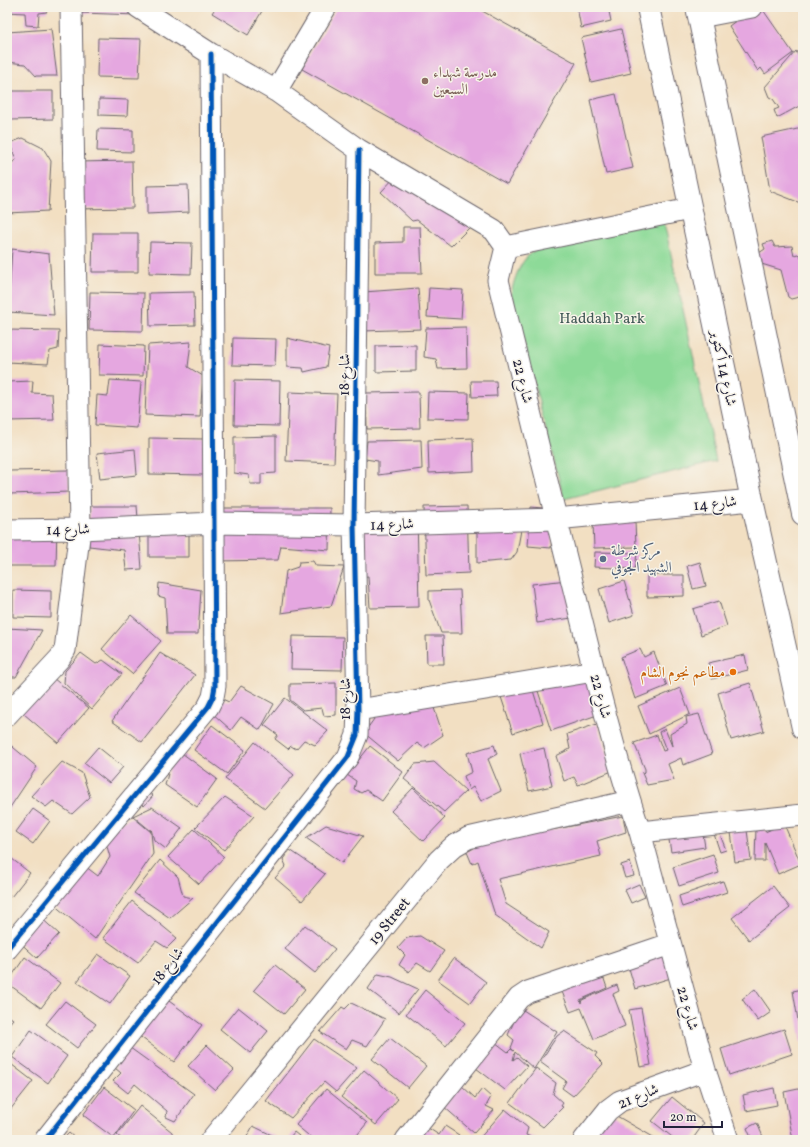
<svg xmlns="http://www.w3.org/2000/svg" width="810" height="1147" viewBox="0 0 810 1147" font-family="Vollkorn,Amiri,serif">
<rect width="100%" height="100%" fill="#f7f3e8"/>
<filter id="ink" filterUnits="userSpaceOnUse"><feTurbulence type="fractalNoise" baseFrequency=".025" numOctaves="2"/><feDisplacementMap in="SourceGraphic" scale="8" xChannelSelector="R" yChannelSelector="G"/><feConvolveMatrix kernelMatrix="1 2 1 2 8 2 1 2 1" color-interpolation-filters="sRGB"/></filter>
<filter id="wash" filterUnits="userSpaceOnUse"><feTurbulence type="fractalNoise" baseFrequency=".012" numOctaves="4" result="noise"/><feDisplacementMap in="SourceGraphic" scale="16" xChannelSelector="R" yChannelSelector="G"/><feGaussianBlur stdDeviation="0.9" result="paint"/><feColorMatrix in="noise" values="0 0 0 0 0 0 0 0 0 0 0 0 0 0 0 0 0 1.4 0 .05"/><feComposite in="paint" operator="in"/></filter>
<g filter="url(#wash)">
<rect width="100%" height="100%" fill="#f2dfc2"/>
<path fill="#8dda98" stroke="#587e6a" d="M664,222L716,461L564,499L511,294C514,280 519,263 531,253C556,234 631,228 664,222Z"/>
<g id="blocks">
<path fill="#e5a7e0" d="M7,7H47V12L39,13L38,26L26,25L25,13L7,12Z
M81,7H138L137,15L81,13Z
M216,7H256L262,11L248,35L212,13Z
M337,7H475L576,63L507,184L302,69Z
M577,7H608L611,21L581,28Z
M761,7L793,53L765,74L761,68L758,71L729,26L752,9Z
M51,29L57,76H36L25,64L7,62V32Z
M621,29L631,73L591,82L581,38Z
M98,38L141,39L139,78L97,77Z
M796,51L803,65V104L777,118L774,110L779,108L773,99L769,97L765,87Z
M10,91H53V119L10,120Z
M616,94L633,168L606,174L590,100Z
M99,99L128,100L127,116L99,115Z
M802,128L803,132V204L770,191L761,137Z
M98,129L133,130V152L97,151Z
M23,138L43,148L51,161L48,211L7,213V166L16,160L10,143Z
M132,161L133,208L77,209L76,162Z
M397,175L471,226L451,246L417,220L412,221L381,192Z
M188,185L189,212L147,214V186Z
M403,227H420L422,273H375V243L403,242Z
M93,233H138V272H92Z
M772,241L775,247L792,246L794,255L798,254L803,259V296L791,299L788,297L781,270L755,262L756,255L765,249L763,244Z
M150,242L192,243L191,274L149,273Z
M12,249L49,254L54,315L8,312Z
M418,288L421,329L363,331L364,292Z
M429,288L463,290L461,319L427,317Z
M90,292L144,293L143,331L89,330Z
M194,292L195,325L150,326L149,293Z
M466,327L467,368L438,369L436,359L424,357L426,328Z
M7,330L59,331L58,349L50,351L48,364L7,362Z
M233,338L276,339L275,366L232,365Z
M287,338L329,348L326,367L304,372L303,368L287,367Z
M191,342L188,367L203,376L200,417L145,415L148,345Z
M100,344L144,346L143,376L99,375Z
M416,345V371L376,372V346Z
M110,380L141,382L137,428L95,425L97,395L108,396Z
M235,380L280,381L279,426L234,425Z
M33,381L32,393L52,394L54,420L8,421V382Z
M471,381H496L497,396L472,397Z
M289,392L337,394L334,463L286,461Z
M419,392L420,428L367,429L366,393Z
M428,392L469,393L468,419L427,418Z
M276,436V473L261,474V484H250L249,475L234,473V437Z
M149,438L205,439L204,475L149,474Z
M473,438L474,471L429,473L428,440Z
M421,440L422,469L378,475V461L365,459L367,441Z
M135,449L137,475L100,479L97,453Z
M69,470V492L9,494L8,471Z
M90,506H137L142,569L126,570L124,550L89,546Z
M467,506L469,573L426,575L424,507Z
M531,507L554,509L551,548L528,546Z
M220,508H330L329,550L281,546L278,560L217,561Z
M417,512L419,607L370,608L368,576L360,577L358,515Z
M635,521L636,547L594,548L593,523Z
M8,526H57L56,566H8Z
M477,530H521L517,552L511,560L477,563Z
M149,532H189V557H149Z
M595,552L637,553L635,569L594,567Z
M313,561L316,566L344,567L331,606L281,613L286,571L298,567L299,562Z
M700,562L706,586L693,589L687,566Z
M647,575H684V596L647,597Z
M567,580L572,618L537,623L532,584Z
M624,581L634,615L609,623L599,589Z
M159,583L201,590L198,634H167L165,598L158,596Z
M13,590L51,591V618L13,617Z
M460,590L462,633H441L429,600V591Z
M719,601L727,626L701,635L693,609Z
M131,615L161,641L132,674L102,649Z
M7,628L42,630L16,677H7Z
M292,636L343,637L342,670L291,669Z
M426,636H443L444,664H427Z
M640,649L644,657L654,652L667,686L635,699L621,657Z
M81,653L96,664L103,660L122,674L92,709L64,683L65,671Z
M160,653L195,675L142,742L112,721Z
M745,655L748,670L712,679L708,663Z
M584,668L600,714L551,731L536,685Z
M47,673L89,708L58,743L17,708Z
M336,683V715L324,716L322,708L303,710L290,700V684Z
M750,683L764,731L731,740L718,693Z
M531,684L543,723L513,733L500,694Z
M241,686L274,704L260,730L241,717L231,730L211,712L222,699L229,702Z
M680,688L690,714L649,734L638,706Z
M428,690L443,735L424,748L417,743L398,761L364,733L392,694Z
M285,698L328,731L315,745L304,740L296,749L291,746L288,749L275,739L278,735L264,725Z
M699,714L712,754L683,765L681,758L668,764L674,780L647,785L642,773L645,772V769L634,743L657,735L663,751L666,750L659,732L665,729L672,746L670,734L687,724L686,717Z
M597,724L612,771L578,785L574,777L564,781L556,756L570,749L567,734Z
M212,725L245,750L227,774L194,750Z
M255,742L294,775L265,808L225,779Z
M8,743L37,767L7,812V744Z
M494,745L497,754L488,759L501,791L481,801L473,787L469,790L464,776L472,772L467,753Z
M370,746L403,772L382,801L366,790L361,793L354,789L356,781L347,775Z
M98,747L123,767L109,783L84,763Z
M175,748L217,779L197,807L165,785Z
M544,748L552,786L529,791L520,754Z
M62,762L82,773L90,797L72,814L53,801L46,807L31,796Z
M434,762L466,791L444,812L404,779L415,764Z
M413,788L445,818L423,841L391,811Z
M146,790L153,796L144,806L137,800Z
M225,797L254,816L224,850L195,828Z
M152,807L182,828L166,849L154,840L151,829V831L133,816Z
M33,809L50,821L33,844L16,832Z
M623,816L626,832L597,841L601,856L498,879L506,904L549,932L541,948L495,915L478,861L472,864L467,852L474,848V845Z
M700,816L705,847L671,852L666,822Z
M133,817L151,832L153,854L95,939L47,899L77,860L98,876L110,857L104,836L108,828Z
M746,823L751,860L735,862L730,825Z
M784,824L801,864L778,874L765,843V861H755L756,827H766L765,832Z
M326,825L363,836L342,863L306,838Z
M194,829L224,857L199,884L168,857Z
M719,832L726,850L720,852L714,834Z
M290,850L325,874L302,901L275,878L286,866L283,859Z
M713,854L719,873L679,886L673,867Z
M7,855L30,873L11,897L7,894Z
M160,860L178,877L183,896L193,898L170,918L134,893Z
M630,862L634,876L625,878L621,865Z
M723,881L727,892L682,907L679,896Z
M639,884L645,897L631,903L625,890Z
M773,886L790,908L749,940L732,918Z
M132,901L177,938L167,948L156,941L138,963L103,938Z
M39,916L59,934L37,958L17,940Z
M305,925L335,949L315,973L285,949Z
M420,936L444,951L430,971L417,963L409,972L399,965L405,955L398,948L407,938Z
M662,938L674,977L635,989L624,951Z
M98,954L130,976L110,1004L77,982Z
M25,957L60,983L41,1008L7,983Z
M454,958L486,982L470,1003L438,980Z
M275,965L305,989L284,1014L254,990Z
M602,973L607,988L580,1000L581,1003L582,1000L617,985L619,991L613,994L625,1026L594,1039L581,1008L570,1012L561,989Z
M378,974L392,977L418,989L399,1013L368,989Z
M755,989L771,1012L758,1021L742,999Z
M803,989V1043H802L793,991Z
M425,990L465,1023L446,1046L406,1014Z
M162,996L202,1025L174,1062L134,1032Z
M65,1001L96,1024L77,1048L46,1024Z
M351,1003L385,1019L367,1046L352,1040L346,1049L320,1032L342,1007L345,1009Z
M238,1007L268,1031L250,1053L220,1029Z
M520,1008L557,1032L534,1069L515,1052L513,1060L517,1057L527,1066L505,1090L472,1065L491,1039L508,1052L511,1049L514,1051L511,1048L514,1040L508,1035Z
M641,1008L651,1065L640,1067L629,1010Z
M7,1015L13,1019L7,1026Z
M784,1029L792,1054L729,1075L721,1049Z
M31,1030L67,1056L48,1083L12,1057Z
M564,1031L597,1053L595,1056L603,1064L573,1096L562,1088L566,1081L540,1062L557,1036Z
M390,1038L426,1066L408,1088L372,1059Z
M314,1039L357,1068L336,1092L324,1082L291,1118L266,1101Z
M126,1045L194,1094L175,1121L166,1117L167,1111L135,1084L128,1093L113,1081L121,1073L115,1068Z
M207,1045L234,1070L215,1090L188,1066Z
M7,1061L33,1081L10,1110L7,1107Z
M536,1068L556,1083L553,1094L563,1103L561,1106L563,1107L543,1127L510,1103Z
M364,1070L398,1099L376,1125L341,1097Z
M461,1085L475,1098L482,1089L491,1097L486,1106L494,1110L474,1133L443,1106Z
M104,1087L134,1110L114,1138L83,1115Z
M774,1088L777,1105L746,1111L743,1095Z
M803,1088V1140H793L784,1092Z
M326,1089L367,1123L353,1140H314L296,1125Z
M672,1097L704,1123L692,1140H676L652,1121Z
M140,1106L172,1132L173,1140H123L117,1135Z
M505,1109L528,1128L526,1135L538,1140H478Z
M608,1111L655,1138L654,1140H599L593,1136Z
M757,1123L764,1139L762,1140H752L747,1128Z
M253,1126L280,1139L245,1140Z
M425,1126L439,1135L445,1126L459,1135L457,1140H412Z
M294,1132L304,1140H288Z
M69,1133L77,1140H62Z"/>
</g>
</g>
<g filter="url(#ink)">
<use href="#blocks" fill-opacity="0" stroke="#6b646a" stroke-width="1"/>
<g fill="none" stroke-linecap="round" stroke-linejoin="round">
<g stroke="#6b646a" stroke-width="23">
<path id="street" d="M138,7L211,54L276,91L359,150L494,230L506,247L690,209
M700,17L752,7
M276,91L326,7
M506,247L498,280C524,387 550,495 577,602C596,679 615,757 640,832L705,1070L728,1140
M7,530L80,529L215,523L354,525L556,519L752,500
M358,710L594,671
M7,715L60,658L65,650L80,529L71,7
M640,832L803,815
M7,949L208,707L213,697L215,686L211,54
M45,1140L348,757L357,735L358,710L354,525L359,150
M211,1140L439,860L454,846L468,838L630,801
M406,1140L519,998L528,992L670,944
M584,1140L608,1110L620,1101L705,1070"/>
</g>
<g stroke="#6b646a" stroke-width="24">
<path id="primary" d="M648,7L752,500L803,728
M697,7L803,514"/>
</g>
<use href="#street" stroke="#fff" stroke-width="21"/>
<use href="#primary" stroke="#fff" stroke-width="22"/>
<g stroke="#f7f3e8" stroke-width="8">
<path id="cycleway" d="M7,949L208,707L213,697L215,686L211,54
M45,1140L348,757L357,735L358,710L354,525L359,150"/>
</g>
<use href="#cycleway" stroke="#0057b8" stroke-width="5"/>
</g>
</g>
<circle fill="#8d6e63" stroke="#f7f3e8" stroke-width="1.5" cx="425" cy="81" r="4"/>
<circle fill="#5c6f8a" stroke="#f7f3e8" stroke-width="1.5" cx="603" cy="559" r="4"/>
<circle fill="#e8710a" stroke="#f7f3e8" stroke-width="1.5" cx="733" cy="672" r="4"/>
<g text-anchor="middle" stroke-width="3" stroke-linejoin="round" paint-order="stroke">
<g font-size="15" fill="#785e54" stroke="#f7f3e8" text-anchor="start">
<text x="433" y="77">مدرسة شهداء<tspan x="433" dy="17">السبعين</tspan></text>
</g>
<g font-size="15" fill="#425957" stroke="#f7f3e8">
<text x="602" y="323">Haddah Park</text>
</g>
<g font-size="15" fill="#22223b" stroke="#f7f3e8">
<text transform="translate(724 368) rotate(78)" y="5">شارع 14 أكتوبر</text>
<text transform="translate(344 375) rotate(-89)" y="5">شارع 18</text>
<text transform="translate(523 381) rotate(76)" y="5">شارع 22</text>
<text transform="translate(715 503) rotate(-6)" y="5">شارع 14</text>
<text transform="translate(392 524) rotate(-2)" y="5">شارع 14</text>
<text transform="translate(68 529) rotate(-1)" y="5">شارع 14</text>
<text transform="translate(601 696) rotate(75)" y="5">شارع 22</text>
<text transform="translate(345 699) rotate(-90)" y="5">شارع 18</text>
<text transform="translate(389 921) rotate(-51)" y="5">19 Street</text>
<text transform="translate(167 966) rotate(-52)" y="5">شارع 18</text>
<text transform="translate(688 1008) rotate(74)" y="5">شارع 22</text>
<text transform="translate(638 1096) rotate(-23)" y="5">شارع 21</text>
</g>
<g font-size="15" fill="#4e5e75" stroke="#f7f3e8" text-anchor="start">
<text x="611" y="555">مركز شرطة<tspan x="611" dy="17">الشهيد الجوفي</tspan></text>
</g>
<g font-size="15" fill="#c56008" stroke="#f7f3e8" text-anchor="end">
<text x="725" y="677">مطاعم نجوم الشام</text>
</g>
</g>
<rect width="810" height="1147" fill="none" stroke="#f7f3e8" stroke-width="24"/>
<path d="M664 1121v6h58v-6" fill="none" stroke="#22223b" stroke-width="2"/>
<text x="670" y="1121" font-size="12" fill="#22223b" stroke="#f7f3e8" stroke-width="3" paint-order="stroke">20 m</text>
</svg>
